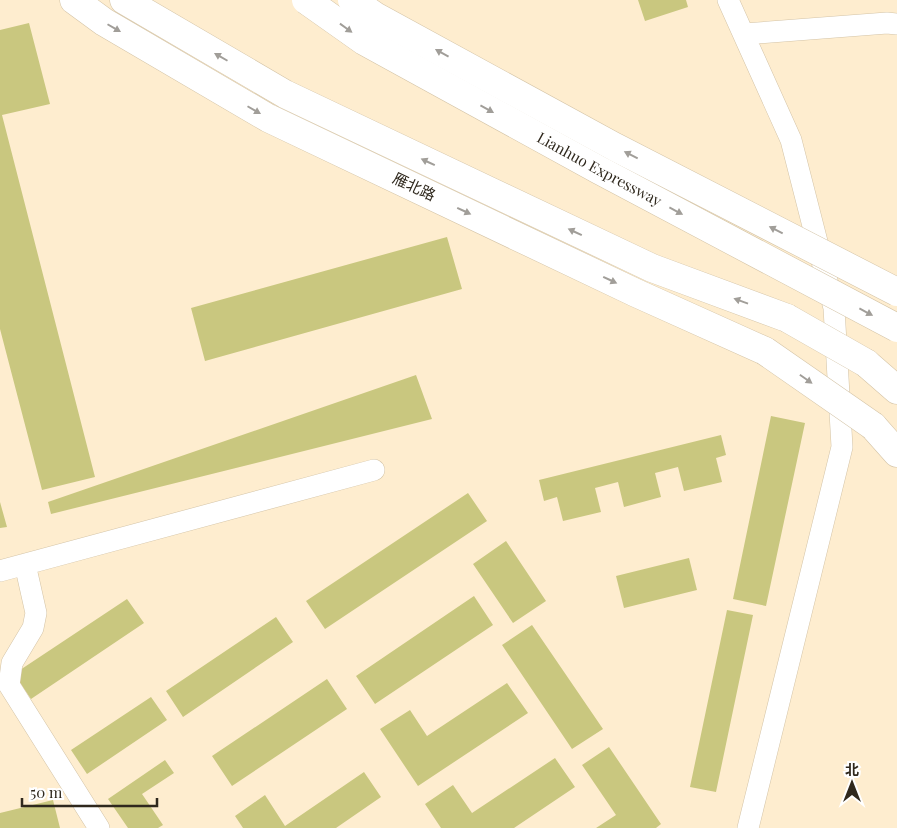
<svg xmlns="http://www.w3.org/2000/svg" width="897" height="828" viewBox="0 0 897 828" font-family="'Playfair Display','Noto Sans SC',serif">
<rect width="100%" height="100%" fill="#feedcf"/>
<path fill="#c9c77f" d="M638,0H686L688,7L645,21Z
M29,23L50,104L2,115L95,477L42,490L0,329V30Z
M447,237L462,289L205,361L191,308Z
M416,375L432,419L51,514L48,502Z
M771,416L805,423L766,606L733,599Z
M721,435L726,455L716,458L722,482L684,491L678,467L655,473L661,497L624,507L618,482L595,488L601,512L563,521L557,497L544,501L539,480Z
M468,493L487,521L325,629L306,601Z
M0,502L7,527L0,528Z
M506,541L546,601L513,623L473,564Z
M689,558L697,590L624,608L616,576Z
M474,596L493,625L375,704L356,676Z
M127,599L144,623L31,699L14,674Z
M727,610L753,615L716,792L690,787Z
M276,617L293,642L183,717L166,691Z
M532,625L603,729L572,749L502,645Z
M327,679L347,709L232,786L212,756Z
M507,683L528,713L418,786L380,729L410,710L427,736Z
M151,697L167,720L87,774L71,750Z
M609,747L661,824L656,828H596L616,815L582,765Z
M555,758L575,787L514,828H441L425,804L453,785L472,813Z
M165,760L174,773L142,794L163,825L158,828H128L108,799Z
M364,772L381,797L336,828H243L235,816L265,795L285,826Z
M53,800L60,828H0V813Z"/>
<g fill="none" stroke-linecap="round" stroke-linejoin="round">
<g stroke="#d4c4a7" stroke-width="22">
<path id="minor" d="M728,0L791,140L834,308L842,447L748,828
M744,34L887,23L897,24
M25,564L36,613L33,628L12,663L9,685L99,828
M0,571L374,470"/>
</g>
<g stroke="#d4c4a7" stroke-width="29">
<path id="highway" d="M74,0L104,22L268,118L636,293L765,351
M124,0L285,94L652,268L787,318
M866,363L897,390
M873,426L897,453"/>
</g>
<use href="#minor" stroke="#fff" stroke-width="21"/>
<use href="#highway" stroke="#fff" stroke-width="28"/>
<g stroke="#d4c4a7" stroke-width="29" stroke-linecap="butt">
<g id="highway-bridge">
<path id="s1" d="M306,0L364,41L599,170L897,328"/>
<path d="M352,0L375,16L615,147L897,292"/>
<path d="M787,318L866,363"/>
<path d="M765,351L873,426"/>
</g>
</g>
<use href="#highway-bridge" stroke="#fff" stroke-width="28"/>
</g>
<defs><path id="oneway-solid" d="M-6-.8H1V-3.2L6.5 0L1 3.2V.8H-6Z" transform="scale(1.25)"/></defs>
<g fill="#a19e99">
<use href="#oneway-solid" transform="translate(114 28) rotate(30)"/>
<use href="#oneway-solid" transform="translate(346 28) rotate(36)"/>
<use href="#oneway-solid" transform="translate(442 53) rotate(-151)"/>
<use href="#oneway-solid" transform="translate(221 57) rotate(-150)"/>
<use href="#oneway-solid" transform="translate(487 109) rotate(29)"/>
<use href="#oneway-solid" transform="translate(254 110) rotate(30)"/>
<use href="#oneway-solid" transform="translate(631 155) rotate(-153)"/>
<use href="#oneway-solid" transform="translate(428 162) rotate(-155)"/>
<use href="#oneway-solid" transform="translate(464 211) rotate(25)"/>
<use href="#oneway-solid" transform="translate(676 211) rotate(28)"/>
<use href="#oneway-solid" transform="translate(776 230) rotate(-153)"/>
<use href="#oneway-solid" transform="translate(575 232) rotate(-155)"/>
<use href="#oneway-solid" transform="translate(610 280) rotate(25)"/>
<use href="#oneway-solid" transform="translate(741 301) rotate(-160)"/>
<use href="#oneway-solid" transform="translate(866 312) rotate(28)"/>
<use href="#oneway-solid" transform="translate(806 379) rotate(35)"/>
</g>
<g text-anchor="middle" stroke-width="4.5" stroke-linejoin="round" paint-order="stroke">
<g font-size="15" fill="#2f281d" stroke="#fff">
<text dy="5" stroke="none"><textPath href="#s1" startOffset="339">Lianhuo Expressway</textPath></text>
<text transform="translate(414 187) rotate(25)" y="5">雁北路</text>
</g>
</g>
<g transform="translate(852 783)" stroke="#ffffff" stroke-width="4" paint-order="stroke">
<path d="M0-4L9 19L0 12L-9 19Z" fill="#2f281d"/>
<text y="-8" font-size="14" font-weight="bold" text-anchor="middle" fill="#2f281d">北</text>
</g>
<path d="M22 798v8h135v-8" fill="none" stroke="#2f281d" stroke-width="2.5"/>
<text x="30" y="798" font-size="15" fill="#2f281d" stroke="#ffffff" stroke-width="4" paint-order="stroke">50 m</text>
</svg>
